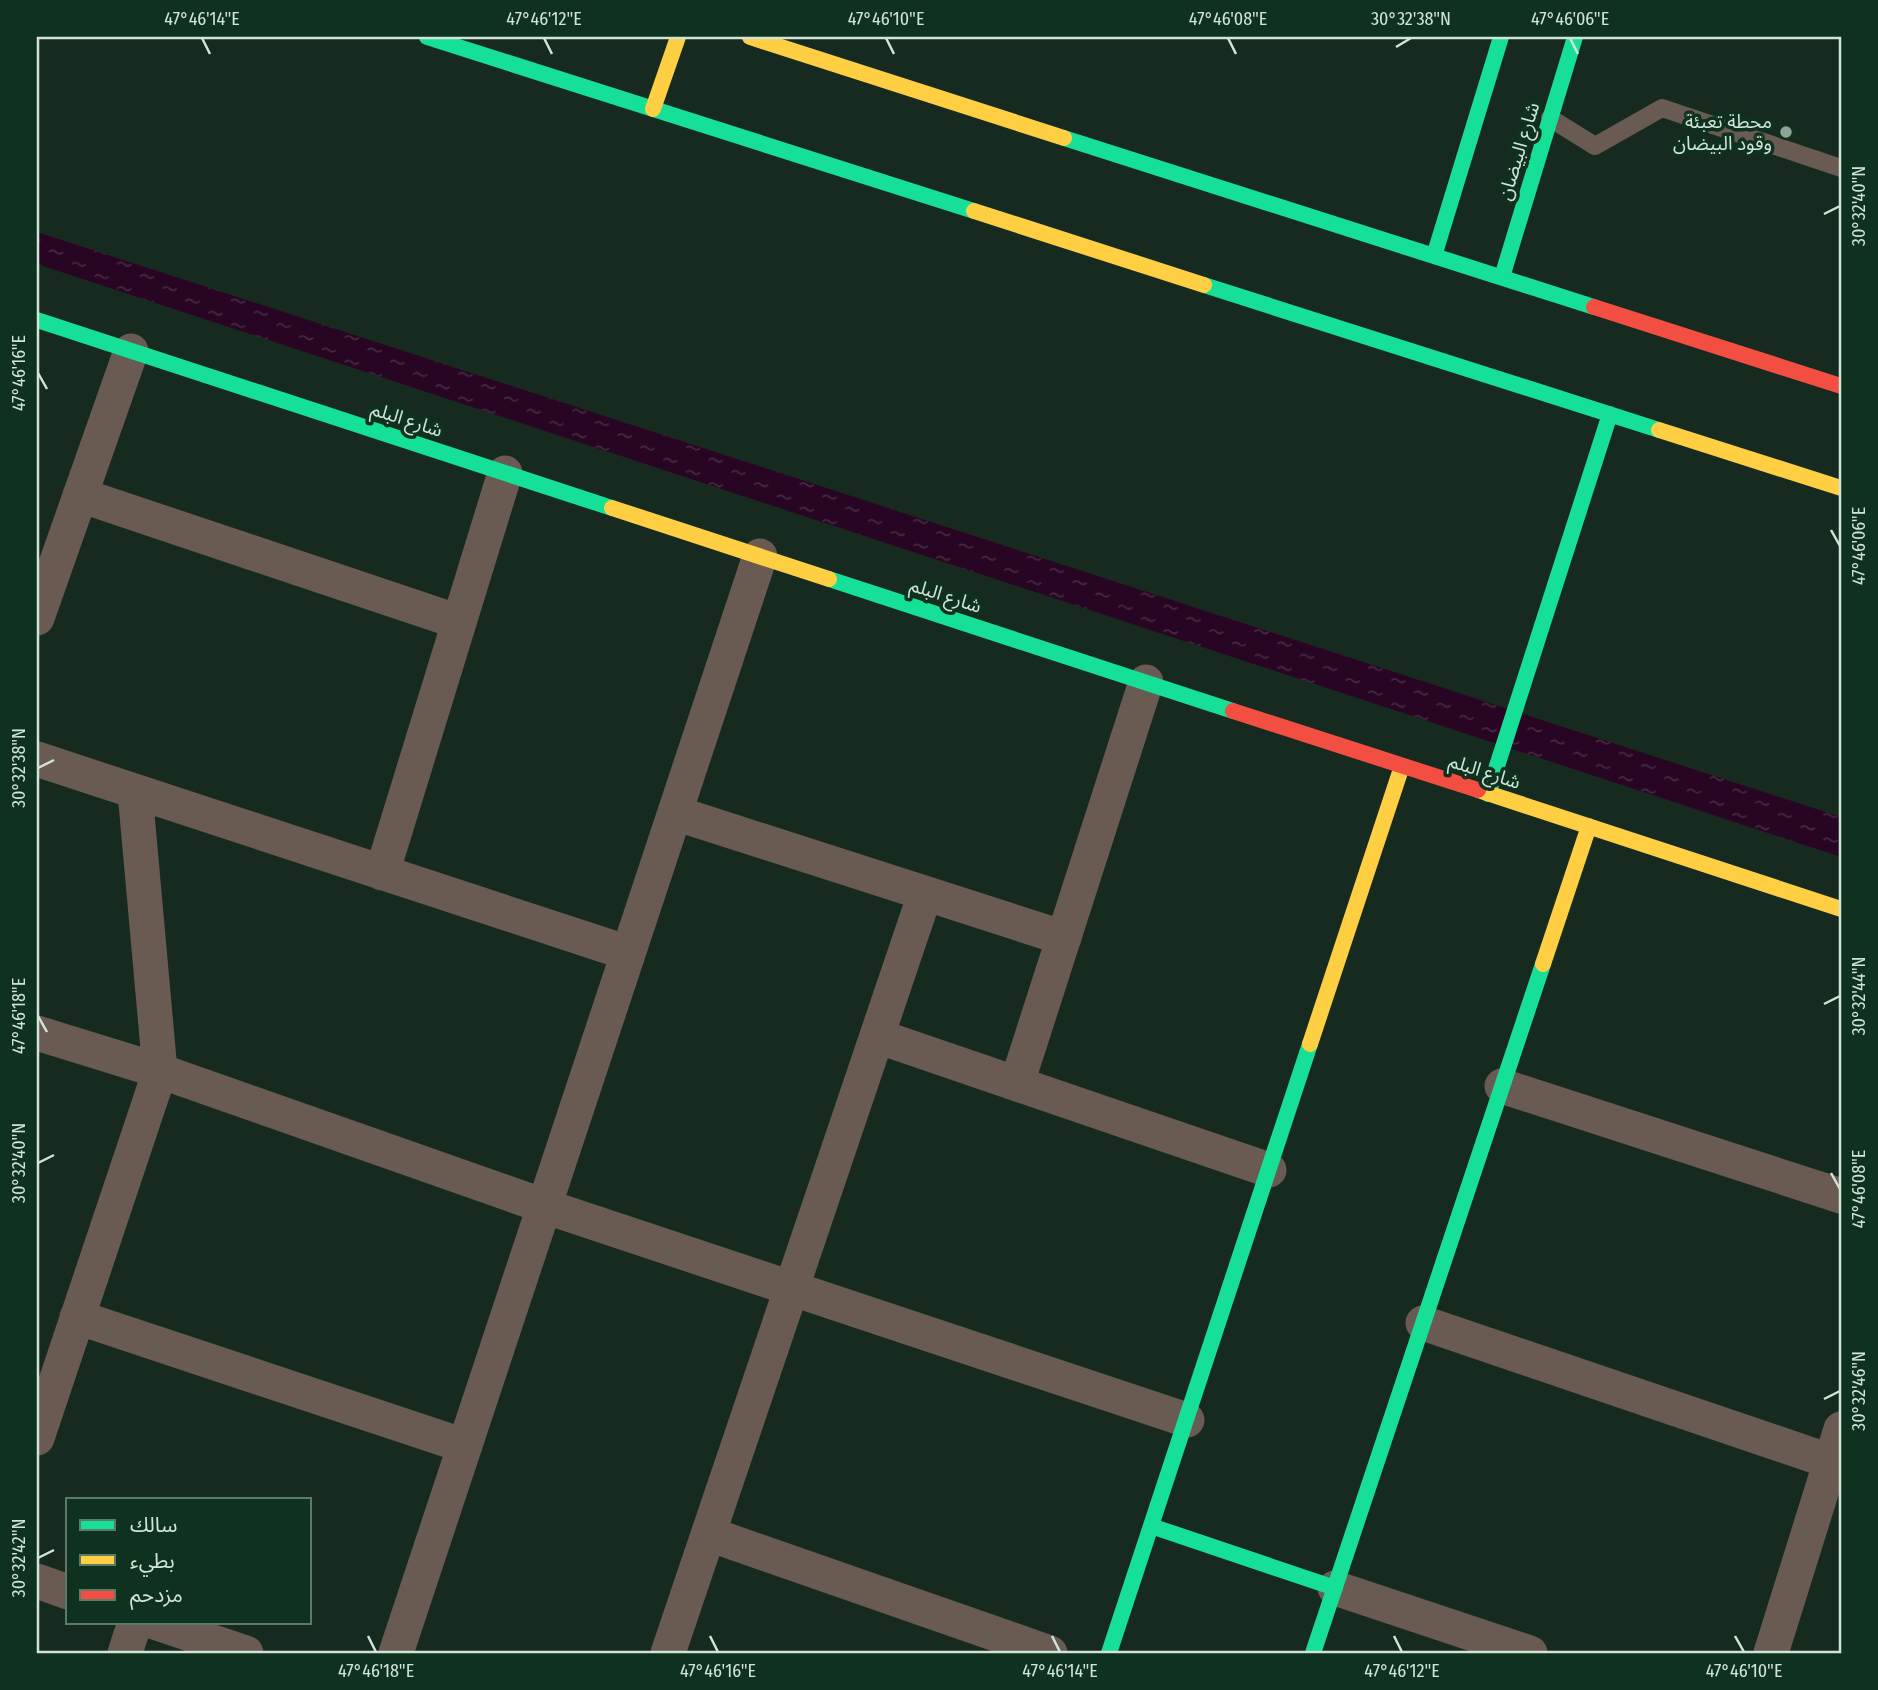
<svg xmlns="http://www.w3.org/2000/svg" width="1878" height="1690" viewBox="0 0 1878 1690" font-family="'Fira Sans Condensed','Noto Sans Arabic',sans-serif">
<defs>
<pattern id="water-ripples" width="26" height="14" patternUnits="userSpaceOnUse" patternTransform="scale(1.75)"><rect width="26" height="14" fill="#280522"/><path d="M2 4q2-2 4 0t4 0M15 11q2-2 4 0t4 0" fill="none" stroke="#462941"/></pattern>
</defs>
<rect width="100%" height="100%" fill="#172a20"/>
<path fill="url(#water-ripples)" d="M37,232L1841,817V857L37,264Z"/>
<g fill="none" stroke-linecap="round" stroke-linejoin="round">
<path stroke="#695a52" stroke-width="18" d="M1550,118L1595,146L1662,108L1841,168"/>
<path stroke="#695a52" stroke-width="35" d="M80,495L459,622
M37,618L131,351
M37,759L628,953
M675,813L1064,938
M382,873L505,473
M37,1033L160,1071L544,1206L1187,1420
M877,1036L1269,1170
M1017,1083L1146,682
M1502,1086L1841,1196
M77,1317L465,1446
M1423,1323L1841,1465
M37,1438L160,1071L135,792
M709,1534L1050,1653
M37,1581L68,1592
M1335,1588L1530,1653
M154,1622L246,1653
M125,1653L135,1622
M396,1653L760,556
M668,1653L925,894
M1771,1653L1841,1429"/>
<path stroke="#16e098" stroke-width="16" d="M427,37L974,211
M1064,138L1594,307
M1434,256L1501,37
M1502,277L1575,37
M1204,285L1659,430
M37,320L612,508
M829,579L1233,711
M1488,794L1610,414
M1151,1526L1335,1588
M1109,1653L1310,1044
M1313,1653L1543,964"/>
<path stroke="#ffcf43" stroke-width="16" d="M750,37L1064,138
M653,109L678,37
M974,211L1204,285
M1659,430L1841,488
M612,508L829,579
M1478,790L1841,909
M1543,964L1589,826
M1310,1044L1402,766"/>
<path stroke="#f24e42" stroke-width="16" d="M1594,307L1841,386
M1233,711L1478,790"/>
</g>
<path fill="none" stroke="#d1e4d8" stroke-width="2.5" d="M202,38L210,54M544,38L552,54M886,38L894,54M1228,38L1236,54M1570,38L1578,54M1396,47L1411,38M1824,214L1840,206M38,373L47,389M1831,530L1840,546M38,768L54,760M1824,1004L1840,996M38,1016L47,1032M38,1163L54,1155M1831,1173L1840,1189M1824,1399L1840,1391M38,1558L54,1550M368,1636L376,1652M710,1636L718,1652M1052,1636L1060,1652M1394,1636L1402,1652M1735,1636L1744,1652"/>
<circle fill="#90a398" stroke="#0f3220" stroke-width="2.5" cx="1786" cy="132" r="7"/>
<g text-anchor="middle" stroke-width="7" stroke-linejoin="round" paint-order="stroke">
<g font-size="19" fill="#d1e4d8" stroke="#0f3220" text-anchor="end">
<text x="1772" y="128">محطة تعبئة<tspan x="1772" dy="22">وقود البيضان</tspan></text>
</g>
<g font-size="19" fill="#d1e4d8" stroke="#0f3220">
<text transform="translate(1518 151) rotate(-73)" y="7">شارع البيضان</text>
<text transform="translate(407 419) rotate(18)" y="7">شارع البلم</text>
<text transform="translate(946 595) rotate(18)" y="7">شارع البلم</text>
<text transform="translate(1485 771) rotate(18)" y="7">شارع البلم</text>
</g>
</g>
<rect width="1878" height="1690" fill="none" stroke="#0f3220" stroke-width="77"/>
<rect x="66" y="1498" width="245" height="126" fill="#0f3220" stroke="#5d796a" stroke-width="2"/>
<rect x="80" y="1520" width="35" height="10" fill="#16e098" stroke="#5d796a" stroke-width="2"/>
<text x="130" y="1532" font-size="21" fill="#d1e4d8">سالك</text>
<rect x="80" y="1555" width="35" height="10" fill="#ffcf43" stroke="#5d796a" stroke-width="2"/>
<text x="130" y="1568" font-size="21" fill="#d1e4d8">بطيء</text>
<rect x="80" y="1590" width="35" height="10" fill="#f24e42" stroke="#5d796a" stroke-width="2"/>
<text x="130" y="1602" font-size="21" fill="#d1e4d8">مزدحم</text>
<rect x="38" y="38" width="1802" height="1614" fill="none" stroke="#d1e4d8" stroke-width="2.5"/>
<g font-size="18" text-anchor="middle" fill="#d1e4d8">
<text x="202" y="25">47°46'14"E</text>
<text x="544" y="25">47°46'12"E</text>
<text x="886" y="25">47°46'10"E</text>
<text x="1228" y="25">47°46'08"E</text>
<text x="1411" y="25">30°32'38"N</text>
<text x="1570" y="25">47°46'06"E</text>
<text transform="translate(1859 206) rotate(-90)" y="6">30°32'40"N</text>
<text transform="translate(19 373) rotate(-90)" y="6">47°46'16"E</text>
<text transform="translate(1859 546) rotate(-90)" y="6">47°46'06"E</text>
<text transform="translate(19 768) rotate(-90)" y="6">30°32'38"N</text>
<text transform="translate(1859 996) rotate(-90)" y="6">30°32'44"N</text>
<text transform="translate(19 1016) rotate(-90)" y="6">47°46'18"E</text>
<text transform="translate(19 1163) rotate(-90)" y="6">30°32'40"N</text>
<text transform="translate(1859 1189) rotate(-90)" y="6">47°46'08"E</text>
<text transform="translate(1859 1391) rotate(-90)" y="6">30°32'46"N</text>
<text transform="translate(19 1558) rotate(-90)" y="6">30°32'42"N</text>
<text x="376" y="1677">47°46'18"E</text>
<text x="718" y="1677">47°46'16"E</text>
<text x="1060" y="1677">47°46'14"E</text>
<text x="1402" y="1677">47°46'12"E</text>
<text x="1744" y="1677">47°46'10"E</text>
</g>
</svg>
